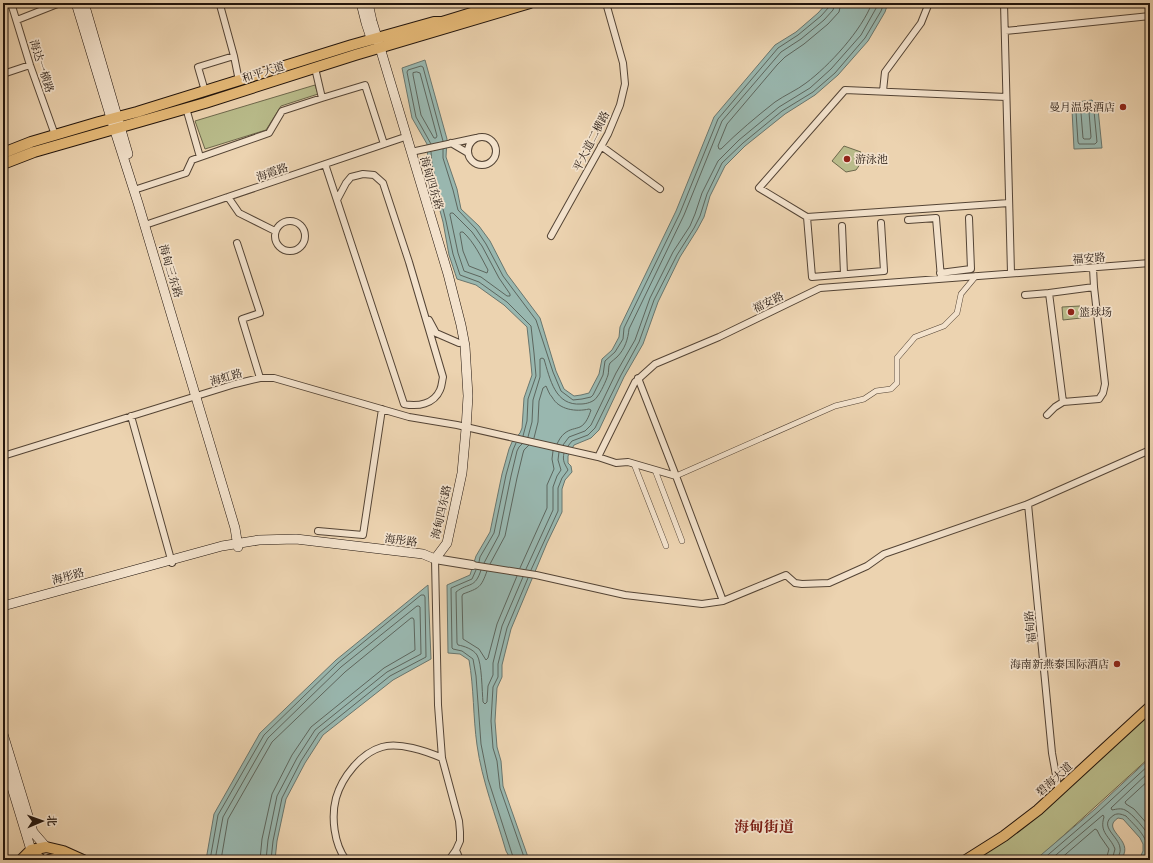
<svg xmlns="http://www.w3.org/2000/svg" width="1153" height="863" viewBox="0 0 1153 863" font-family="Vollkorn,'Noto Serif SC',serif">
<rect width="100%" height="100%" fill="#ecd3b0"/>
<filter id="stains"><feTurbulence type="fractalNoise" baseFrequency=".005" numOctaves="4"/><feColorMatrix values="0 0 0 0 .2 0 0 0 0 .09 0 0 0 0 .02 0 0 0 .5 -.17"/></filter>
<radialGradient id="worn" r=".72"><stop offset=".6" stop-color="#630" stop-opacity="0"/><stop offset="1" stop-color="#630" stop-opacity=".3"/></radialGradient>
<path fill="#b9bc8b" stroke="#6d684c" d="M315,85L318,94L281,106L266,130L205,149L195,121Z
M844,146L861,152V163L856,170L846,172L832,161Z
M1080,306L1081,318L1063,320L1062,307Z
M1150,714V757L1042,855L1034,860H973L1035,817Z"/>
<path fill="#99b7af" stroke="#69766e" d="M827,3H888L885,12L868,41L838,75L815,95L785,114L745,146L725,166L710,196L704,217L697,230L680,257L658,302L643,344L624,377L599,430L591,438L574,445L568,456V463L571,466L572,472L565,480L562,489V512L547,543L511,629L502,665V677L497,688L495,721L497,747L501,761L503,786L529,860H511L506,851C496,816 482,781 477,745C473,717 474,688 469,660L460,654L448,653L447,585L470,575L476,556L490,532L502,474L509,449L512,442L520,433L522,428L524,398L532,375L530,354L527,327L504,305L476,285L457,279L449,255L443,222L428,166L427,144L412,118L402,68L425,60L447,139L446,157L457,189L461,209L479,226L490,241L507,274L540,318L556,371L564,389L574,396L581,395L589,393L599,374L602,359L612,350L619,337L620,327L676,211L714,117L775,45L796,32L818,13Z
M1092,100L1098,109L1102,148L1074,149L1072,110L1077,102Z
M428,585L431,659L393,680L323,735L305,763L286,799L277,841L275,860H206L214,814L260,733L336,660Z
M1150,758V860H1139L1143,851V844L1140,838L1123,819L1118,818C1101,829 1130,838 1124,854C1123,857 1122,858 1120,860H1035L1095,809Z"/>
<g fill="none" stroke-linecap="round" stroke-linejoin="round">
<path stroke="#5d665e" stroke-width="1" d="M841,3L839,12L828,24L804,44L785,57L777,65L727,124L718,146L719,149H721C738,132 756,117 775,102C785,95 797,90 806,83C829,66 862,30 872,3
M417,72L420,73L437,136L436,138H434L421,115L413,75V73Z
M1089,104L1094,111L1097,142L1095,144H1079L1078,142L1076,112L1080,106Z
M1083,110H1087L1089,112L1091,137L1090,139H1084L1083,138L1081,113Z
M431,144L416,117L407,72L408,70L421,66L423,67L443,141
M443,149V158L453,190L458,210L476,229L486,244L503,276L536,320L553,372L561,391L573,400L582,399L591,397L593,395L603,375L605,361L615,352L623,339L624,328L680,213L718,119L778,48L798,35L821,16L829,7L830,3
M431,152L432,165L446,221L453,254L460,275L479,282L507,302L531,326L534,353L536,376L528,399L527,421L523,436
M451,213H453L472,232L482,246L499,278L510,294V296H507L481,277L464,271L458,253L450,215Z
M461,232H463C474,242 481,257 488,270L487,273L469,266L463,251L460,234Z
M528,437L532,422L533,400L540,377V359L542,358L544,359C550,379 555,406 581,404C586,404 594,402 597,397C601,392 606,381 608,375C609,372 608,366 610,363C612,361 615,359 617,357C625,349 628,339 629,329L684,215L722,121L781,52L801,39L824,20L833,10L835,3
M534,438L538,422L539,401L543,388L546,386C548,390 549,394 552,397C559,410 576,412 589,409L591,410C589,416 586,424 580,427C575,429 570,429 565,433C561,436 559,440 557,444
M563,445L569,437L585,431L591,425L616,373L635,340L650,298L673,252L690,226L695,214L702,193L718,161L739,140L779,107L810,88L831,69L861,35L879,3
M568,446L572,441L588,435L595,428L621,375L639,342L654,300L677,255L694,228L700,216L707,194L722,163L743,143L782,111L813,92L835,73L865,38L881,11L884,3
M479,562L480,557L494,533L506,475L513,450L516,443
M484,563L499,535L511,476L517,451L519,447L522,444
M490,564L505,536L517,478L523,453L524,450L529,445
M520,568L547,508V485L554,469L552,459L553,451
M526,569L553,510V487L557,476L561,470L558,460L559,452
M476,570L472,579L451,588L452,648L453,649L462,651L473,659L476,676L481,744L488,779L514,860
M481,570C475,589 469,582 456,592L457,643L458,645C464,646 473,649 477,655C482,663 482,692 483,702L485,704L487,702L488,686L493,675V663L502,626L523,577
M531,570L558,511V488L562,478L568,470C565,464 562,461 564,453
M487,571C481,588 479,588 463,594L462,596L463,639L479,649L486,660L488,658L497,624L517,576
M1150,771L1111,808L1112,810C1117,809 1121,808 1125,810C1132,813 1147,831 1150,838
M1150,779L1125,802L1126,804L1134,809L1150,827
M210,860L218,815L264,735L338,663L421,595H424L425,597L426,657L390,676L319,733L301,761L282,798L273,841L271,860
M215,860L223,817L268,738L341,667L417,606H419L420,607L421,654L387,672L315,730L297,758L277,796L268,840L266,860
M221,860L228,819L272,742L345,672L411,618H413L414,620L415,650L384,668L311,727L292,755L272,794L262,839L260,860
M525,860L500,788L497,761L493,748L491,721L493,687L498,677V664L507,628L528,578
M1042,860L1098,812L1150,764
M1050,860L1103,815L1104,817C1099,833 1110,836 1115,849L1112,860
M1059,860L1095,829L1097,830L1100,836L1109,849L1106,860
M1117,860C1118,856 1121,853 1120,848C1119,836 1097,826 1114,815C1118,813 1121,814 1126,816C1134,825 1149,837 1147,851C1147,854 1145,857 1144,860"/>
<g stroke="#544435" stroke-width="6">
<path id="pedestrian" d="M634,464L666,546
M655,470L682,541
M676,476L835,406L864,399L876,391L891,389L897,383V358L915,337L944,326L957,313L961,294L976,276"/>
</g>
<g stroke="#544435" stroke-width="8">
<path id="minor" d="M11,3L30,65L55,135
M1004,3L1011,273
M17,20L60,3
M1005,31L1150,16
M234,56L239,81
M315,68L322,98L365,85L384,144
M3,74L30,65
M205,91L198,67L234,56L220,5L225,3
M883,91L885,72L921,23L929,3
M1006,97L845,90L759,188L807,217L1009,203
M186,108L200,157
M468 151a14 14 0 1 1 28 0a14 14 0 1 1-28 0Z
M451,143L468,153
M601,146L660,189
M411,152L476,138
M325,164L404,404C418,407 434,404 440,390C442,386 442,381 443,377L409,262L383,183L374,175L363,174L351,177L346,183L337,200
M137,189L186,173L192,160L269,133L282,111L322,98
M228,197L239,213L275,231
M807,217L812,277L884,271L881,223
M908,220L936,218L941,278
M275 236a15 15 0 1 1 30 0a15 15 0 1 1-30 0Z
M148,224L402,138
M842,226L844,274
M551,236L608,134L620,105L625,84L623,63L606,3
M237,243L260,313L242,319L260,378
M940,273L971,269L969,218
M1025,295L1049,293
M429,320L436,333L459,343
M638,378L676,476
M1063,402L1049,293L1094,287
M1047,415L1055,407L1063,402L1099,399L1103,393L1105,384L1094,287L1093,268
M131,416L172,563
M3,456L235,384L260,378H274L409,417L457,425L598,457L635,382L655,364L719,337L820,288L1150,263
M598,457L616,463L628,462L676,476L723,601
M1028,504L1052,753L1059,792
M318,531L363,535L382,409
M435,559L438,705L442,758L459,821L460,832V841L456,850L449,860
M472,565L536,575L625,595L702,604L723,601L786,575L795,583L802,584L829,583L867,566L884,554L1028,504L1150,450
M456,850L460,860
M346,860C334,844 331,817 336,798C342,777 361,753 382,747C399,742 426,751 442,758"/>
</g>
<g stroke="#544435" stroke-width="10">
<path id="tertiary" d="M435,559L472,565"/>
</g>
<g stroke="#21140c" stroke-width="10">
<path id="secondary" d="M76,3L114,128L138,203L235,528L238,547
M84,3L128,154
M361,3L366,23L371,38
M368,3L372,21L448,274L461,325L465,346L468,396L466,429L462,473L447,543L435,559
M3,606L222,546L259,540L296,539L423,554L435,559
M3,734L33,832L46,847
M3,758L31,850"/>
</g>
<g stroke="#21140c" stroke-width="12">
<path id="primary" d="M3,153L31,142L99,122L137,112L352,45L434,22H442L504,3
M3,164L34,152L205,103L355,55L530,3
M21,860L31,850
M41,860L31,850L46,847L63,851L83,860
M49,860L59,858L65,860
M966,860L1004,836L1038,810L1150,707"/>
</g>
<use href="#pedestrian" stroke="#f3e2cc" stroke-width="5"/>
<use href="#minor" stroke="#f3e2cc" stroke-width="6"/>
<use href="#tertiary" stroke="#f3e2cc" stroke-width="8"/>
<use href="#secondary" stroke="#f3e2cc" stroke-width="9"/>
<use href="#primary" stroke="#e6ba78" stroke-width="10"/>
</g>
<g fill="#8f2418" stroke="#f3e2cc" stroke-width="1.5">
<circle cx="1123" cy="107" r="4"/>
<circle cx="847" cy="159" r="4"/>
<circle cx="1071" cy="312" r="4"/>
<circle cx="1117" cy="664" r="4"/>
</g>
<g text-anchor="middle" stroke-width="3.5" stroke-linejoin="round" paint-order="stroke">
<g font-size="11" fill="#21140c" stroke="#f3e2cc">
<text transform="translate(42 66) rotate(72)" y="4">海达一横路</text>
<text transform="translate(263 72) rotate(-17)" y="4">和平大道</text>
<text transform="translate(591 141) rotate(-63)" y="4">平大道二横路</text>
<text transform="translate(272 172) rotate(-19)" y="4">海霞路</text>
<text transform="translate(432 183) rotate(73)" y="4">海甸四东路</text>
<text transform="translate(1089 258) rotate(-4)" y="4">福安路</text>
<text transform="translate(171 271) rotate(73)" y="4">海甸三东路</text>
<text transform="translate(768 302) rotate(-26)" y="4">福安路</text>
<text transform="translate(226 377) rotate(-16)" y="4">海虹路</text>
<text transform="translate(441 512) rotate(-77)" y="4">海甸四东路</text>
<text transform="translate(401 540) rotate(7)" y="4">海彤路</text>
<text transform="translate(68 576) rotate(-15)" y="4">海彤路</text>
<text transform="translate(1030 627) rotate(-96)" y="4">福甸路</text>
<text transform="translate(1054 779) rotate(-42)" y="4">碧海大道</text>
</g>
<g font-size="11" fill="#21140c" stroke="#f3e2cc" text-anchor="end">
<text x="1115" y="111">曼月温泉酒店</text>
<text x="855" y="163" text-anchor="start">游泳池</text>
<text x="1079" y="316" text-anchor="start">篮球场</text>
<text x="1109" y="668">海南新燕泰国际酒店</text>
</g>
<g font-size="15" font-weight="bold" fill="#7a1f14" stroke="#f3e2cc">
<text x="764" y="832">海甸街道</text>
</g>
</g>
<rect width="1153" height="863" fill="none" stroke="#ecd3b0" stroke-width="16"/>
<rect x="4" y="4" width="1145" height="855" fill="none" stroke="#21140c" stroke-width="2"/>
<rect x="8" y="8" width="1137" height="847" fill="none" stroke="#21140c"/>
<g transform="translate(42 821) rotate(88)" stroke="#f3e2cc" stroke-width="3" paint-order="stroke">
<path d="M0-3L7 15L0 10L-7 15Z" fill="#21140c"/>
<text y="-6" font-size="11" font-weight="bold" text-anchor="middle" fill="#21140c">北</text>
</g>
<rect width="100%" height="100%" filter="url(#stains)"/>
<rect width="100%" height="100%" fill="url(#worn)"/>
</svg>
